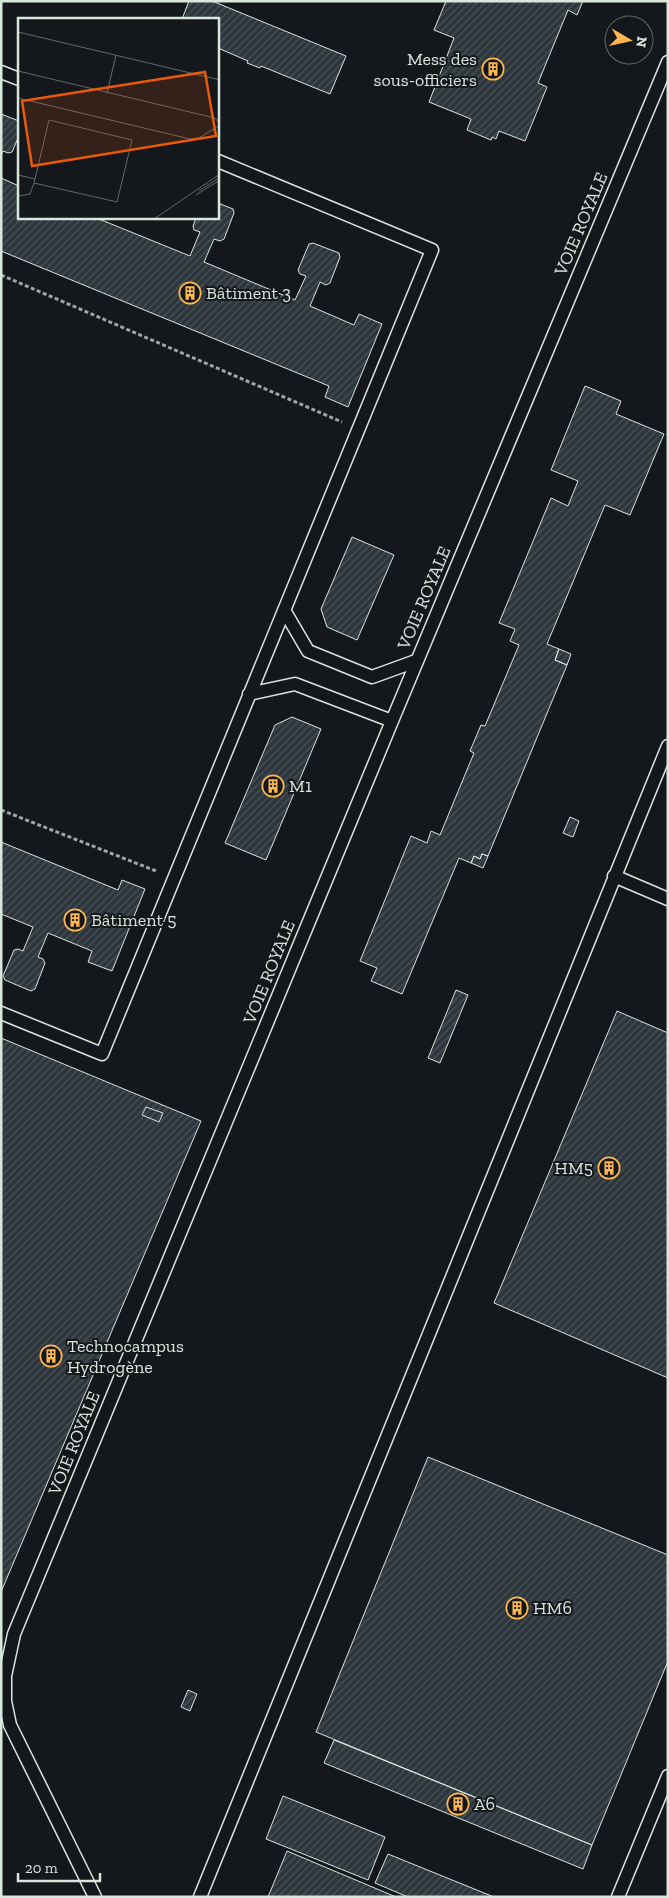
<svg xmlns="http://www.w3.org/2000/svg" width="669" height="1898" viewBox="0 0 669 1898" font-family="'Zilla Slab',serif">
<defs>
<pattern id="building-hatch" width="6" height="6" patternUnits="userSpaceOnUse" patternTransform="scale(1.25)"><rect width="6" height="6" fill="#2c363c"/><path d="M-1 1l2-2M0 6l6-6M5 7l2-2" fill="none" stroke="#4a5358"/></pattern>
</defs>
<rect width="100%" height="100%" fill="#14181c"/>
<path fill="url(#building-hatch)" stroke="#d8e6dc" d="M189,1H212L346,56L330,94L261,66L260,68L247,63L248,61L218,48V19H182Z
M446,1H583L577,15L568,10L538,83L547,87L525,141L499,131L496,139L492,137L491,140L467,130L471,119L429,102L454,38L434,30Z
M1,114L19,121V136L12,152L8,153L3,151L1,155Z
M1,178L19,186V218H99V219L190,256L200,232L194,230L193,226L196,218H218V203L233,209L234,213L224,239L220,241L214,239L204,262L295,300L306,276L300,274L298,270L309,244L313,243L339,253L340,257L330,283L326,285L320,282L310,306L354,325L359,314L382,324L348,407L325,397L329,386L1,251Z
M585,386L621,401L616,414L664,434L630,515L605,505L547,644L559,649L555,660L567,665L488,856L482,854L480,859L474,856L471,863L459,858L402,994L371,981L377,968L360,961L411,836L427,843L431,831L440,835L474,753L470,751L481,725L485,726L519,645L510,641L515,629L499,623L551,498L568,506L578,481L551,470Z
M352,537L394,555L357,640L327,627L321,609Z
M559,649L571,654L567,665L555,660Z
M292,717L321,729L266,860L225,843L275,725Z
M570,817L579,821L573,837L563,833Z
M1,842L118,890L122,880L145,889L112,971L88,962L92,951L48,933L38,957L43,959L45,963L35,989L31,991L5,980L3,976L14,950L18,949L23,951L33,927L1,914Z
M482,854L488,856L483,868L471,863L474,856L480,859Z
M456,990L468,995L440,1063L428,1058Z
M617,1011L668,1033V1378L494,1303Z
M1,1038L201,1121L1,1592Z
M146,1107L163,1113L159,1122L142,1115Z
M428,1457L668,1555V1661L592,1845L316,1732Z
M188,1690L197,1694L190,1711L181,1707Z
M334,1740L592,1845L583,1869L324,1763Z
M283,1796L385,1837L368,1880L266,1839Z
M287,1851L396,1897H268Z
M388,1854L494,1897H408L375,1883Z"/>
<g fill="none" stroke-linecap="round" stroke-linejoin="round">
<g stroke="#d8e6dc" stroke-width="15">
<path id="service" d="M1,72L19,79
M284,610L308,651L372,677L416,661
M249,694L295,684L392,721
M614,876L668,899
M1,1013L102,1054L432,250L218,161
M95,1897L10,1725L5,1701V1676L14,1634L392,721L668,62
M200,1897L668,746
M618,1897L668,1776"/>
</g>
<path stroke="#9da8a2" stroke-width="3" stroke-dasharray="4 2.5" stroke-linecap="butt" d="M1,275L342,422
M1,810L156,871"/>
<use href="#service" stroke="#14181c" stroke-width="12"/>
</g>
<defs>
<g id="building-ring" transform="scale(1.125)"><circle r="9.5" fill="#14181c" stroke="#ffb74d" stroke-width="1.5"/><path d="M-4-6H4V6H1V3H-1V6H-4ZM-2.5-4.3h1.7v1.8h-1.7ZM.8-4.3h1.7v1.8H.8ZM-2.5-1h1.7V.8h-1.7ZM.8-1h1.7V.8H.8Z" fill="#ffb74d"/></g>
</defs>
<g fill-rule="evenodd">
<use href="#building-ring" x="493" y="69"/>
<use href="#building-ring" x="190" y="293"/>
<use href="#building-ring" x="273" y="786"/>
<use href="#building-ring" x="75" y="920"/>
<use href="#building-ring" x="609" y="1168"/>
<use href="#building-ring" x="51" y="1356"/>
<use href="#building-ring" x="517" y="1608"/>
<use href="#building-ring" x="458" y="1804"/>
</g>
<g text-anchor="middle" stroke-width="4" stroke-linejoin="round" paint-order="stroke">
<g font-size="18" fill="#d8e6dc" stroke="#14181c" text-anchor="start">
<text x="477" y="65" text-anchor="end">Mess des<tspan x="477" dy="21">sous-officiers</tspan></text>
<text x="206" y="299">Bâtiment 3</text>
<text x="289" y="792">M1</text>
<text x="91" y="926">Bâtiment 5</text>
<text x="593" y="1174" text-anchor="end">HM5</text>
<text x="67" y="1352">Technocampus<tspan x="67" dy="21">Hydrogène</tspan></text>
<text x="533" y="1614">HM6</text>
<text x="474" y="1810">A6</text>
</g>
<g font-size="18" fill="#d8e6dc" stroke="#14181c">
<text transform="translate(581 224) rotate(-67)" y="6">VOIE ROYALE</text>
<text transform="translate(424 598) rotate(-67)" y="6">VOIE ROYALE</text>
<text transform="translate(269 972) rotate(-68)" y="6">VOIE ROYALE</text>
<text transform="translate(74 1443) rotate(-68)" y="6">VOIE ROYALE</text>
</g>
</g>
<g transform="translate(18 18)">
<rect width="201" height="201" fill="#14181c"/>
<path fill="none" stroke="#626a69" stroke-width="1" d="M0,14L202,62M0,53L197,100L202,106M89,75L98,37M0,80L172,121L181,120L202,107M0,157L17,161L16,165L99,184L114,122L31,102L17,161M181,173L202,159M178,177L202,162M0,178L12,176L16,165M136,201L202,156"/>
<path fill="#e8590c" fill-opacity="0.15" stroke="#e8590c" stroke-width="2.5" d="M187,54L198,118L14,148L4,83Z"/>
<rect width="201" height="201" fill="none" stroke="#d8e6dc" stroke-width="2.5"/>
</g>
<rect width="669" height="1898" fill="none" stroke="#d8e6dc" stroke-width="5"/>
<g transform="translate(629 40) rotate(99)"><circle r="24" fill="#14181c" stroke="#626a69"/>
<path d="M0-4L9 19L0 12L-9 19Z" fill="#ffb74d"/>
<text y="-8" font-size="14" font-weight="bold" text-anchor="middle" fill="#d8e6dc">N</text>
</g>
<path d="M18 1873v8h82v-8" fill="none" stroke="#d8e6dc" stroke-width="2.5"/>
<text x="25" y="1873" font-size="15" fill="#d8e6dc" stroke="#14181c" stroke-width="4" paint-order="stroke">20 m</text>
</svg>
